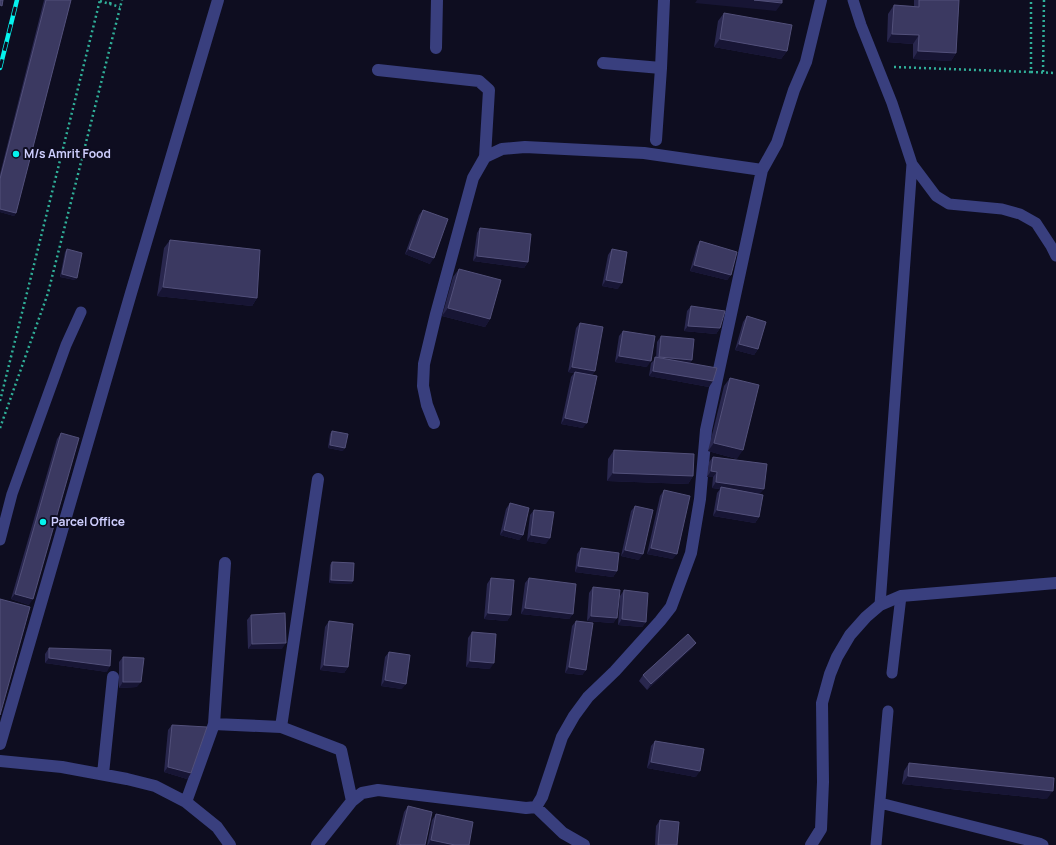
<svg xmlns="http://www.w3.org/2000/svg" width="1056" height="845" viewBox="0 0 1056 845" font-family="Manrope,sans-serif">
<rect width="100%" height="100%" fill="#0e0d20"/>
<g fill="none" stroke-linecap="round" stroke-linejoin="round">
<path stroke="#30b099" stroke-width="2.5" stroke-dasharray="2 3" stroke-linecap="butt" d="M100,1L120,7
M110,4L111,0
M894,67L1031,72V0
M1031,72L1056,73
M1043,72L1044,0
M0,401L100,0
M0,428L48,293L122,0"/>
<path stroke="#393f7e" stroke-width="11" d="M853,0L861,25L892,103L912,164L936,196L949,204L1002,209L1020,214L1036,223L1051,246L1056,256
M0,540L12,494L66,345L81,312
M880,605L912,164
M892,673L901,596
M880,803L1039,843L1043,845
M876,845L888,711"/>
<path stroke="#393f7e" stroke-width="12" d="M436,48L437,0
M603,63L661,68
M378,70L479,81L489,90L485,157
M656,140L661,68L664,0
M434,423L427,405L423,386L424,364L436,314L473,178L485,157L502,149L525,147L644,153L762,170
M214,724L281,727L341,750L352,801
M281,727L318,479
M0,744L131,293L218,0
M0,761L62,767L127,779L155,786L186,802L217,827L230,845
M103,774L113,677
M186,802L214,724L225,563
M536,807L563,833L584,845
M317,845L352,801L362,793L378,790L526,808L536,807L542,797L562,737L574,716L588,697L615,671L660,621L671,607L691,553L700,499L706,430L762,170L777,143L794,90L806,62L821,0
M811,845L821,829L823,782L822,703L830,674L837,657L850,635L866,617L880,605L901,596L1056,583"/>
<g stroke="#05f3ee" stroke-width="4.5">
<path id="rail" d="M0,68L17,0"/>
</g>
<use href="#rail" stroke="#0e0d20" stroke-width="3" stroke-dasharray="9" stroke-linecap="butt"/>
</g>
<path fill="#29274e" d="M44,0H71L16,213L14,216L0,212V174Z
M914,0H959L956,53L951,61L913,59V44L887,42L888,14L894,5L914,6Z
M724,13L787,51L781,59L714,47L718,21Z
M423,210L430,264L405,254L419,215Z
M480,228L528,262L524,268L473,261L477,233Z
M170,240L257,298L252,306L157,296L164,248Z
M700,241L731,275L727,280L690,271L697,246Z
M67,249L75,280L60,277L65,252Z
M612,249L618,289L602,286L608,255Z
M459,269L490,319L485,327L442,316L453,277Z
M691,306L720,328L716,334L684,331L687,311Z
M747,316L758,349L754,355L735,350L743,322Z
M580,323L595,371L592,375L583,428L561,424L571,377L574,373L568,372L576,328Z
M623,331L647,367L615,362L619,336Z
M661,336L690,364L709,387L649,376L651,363L656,358L657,342Z
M730,378L737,459L708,451L724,386Z
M332,431L343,451L328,448L330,434Z
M61,433L29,605L11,599L57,439Z
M614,450L693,476L688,484L607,481L608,459Z
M713,457L760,494L759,517L755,523L713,516L717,493L720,489L712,488L713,477H707L709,462Z
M664,490L673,559L647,554L660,496Z
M510,503L523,535L519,540L500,535L506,509Z
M635,506L639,560L621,556L631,511Z
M534,510L546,544L527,541L530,515Z
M581,548L617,571L613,577L575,572L577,554Z
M332,562L353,581L351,584L329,583L330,565Z
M491,578L511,615L507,621L484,619L487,584Z
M529,578L573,614L569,619L521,614L525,583Z
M593,587L617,618L613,623L587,621L589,593Z
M624,590L646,622L642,627L618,625L620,596Z
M251,615L282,649H248L247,620Z
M329,621L348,667L344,673L320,670L325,627Z
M576,621L586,670L582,675L565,673L572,626Z
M472,632L490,669L466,667L468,638Z
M696,643L692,648L647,690L639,681L643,675Z
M49,648L107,672L45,663V654Z
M389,652L402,689L381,686L385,657Z
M123,657L137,687L119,688V662Z
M172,725L191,773L187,779L164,772L168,730Z
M655,741L696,777L647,768L651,746Z
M909,763L1047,799L902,784L904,771Z
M408,806L425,845H396L404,812Z
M436,814L469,845H427L432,820Z
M660,820L677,845H655L656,826Z"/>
<path fill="#171534" d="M697,0H754L782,3L776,11L695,3Z
M892,34L919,35L913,44L887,42Z
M720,39L787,51L781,59L714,47Z
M918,51L956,53L951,61L913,59Z
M0,209L16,213L14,216L0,212Z
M409,249L434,258L430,264L405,254Z
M477,256L528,262L524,268L473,261Z
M694,265L731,275L727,280L690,271Z
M62,274L77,278L75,280L60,277Z
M606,280L622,283L618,289L602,286Z
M163,287L257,298L252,306L157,296Z
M448,308L490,319L485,327L442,316Z
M688,326L720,328L716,334L684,331Z
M739,344L758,349L754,355L735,350Z
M619,356L651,361L647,367L615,362Z
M659,357L692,360L689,366L655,363Z
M572,367L595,371L591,377L575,372L574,373L568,372Z
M653,371L713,381L709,387L649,376Z
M565,418L587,423L583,428L561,424Z
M714,443L743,450L737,459L708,451Z
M330,445L345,448L343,451L328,448Z
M711,471L717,472L713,477H707Z
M613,473L693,476L688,484L607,481Z
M716,482L764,489L760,494L721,487L720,489L712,488Z
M717,510L759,517L755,523L713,516Z
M504,530L523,535L519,540L500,535Z
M531,535L550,538L546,544L527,541Z
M651,548L677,554L673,559L647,554Z
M625,550L643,554L639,560L621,556Z
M578,566L617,571L613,577L575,572Z
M331,580L353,581L351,584L329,583Z
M15,594L33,599L29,605L11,599Z
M525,608L573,614L569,619L521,614Z
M488,613L511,615L507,621L484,619Z
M591,616L617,618L613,623L587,621Z
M622,619L646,622L642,627L618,625Z
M286,643L282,649H248L252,644Z
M696,643L692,648L647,690L651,684Z
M49,658L110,666L107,672L45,663Z
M470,661L494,663L490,669L466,667Z
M324,665L348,667L344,673L320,670Z
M569,667L586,670L582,675L565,673Z
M385,680L406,684L402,689L381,686Z
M123,682H141L137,687L119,688Z
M651,762L700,771L696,777L647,768Z
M168,767L191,773L187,779L164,772Z
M908,776L1053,791L1047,799L902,784Z
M431,840L455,845H428Z"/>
<path fill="#3b3961" stroke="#52507a" d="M0,0H3L2,6L0,5Z
M46,0H71L16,213L0,209V179Z
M754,0H782V3Z
M919,0H959L956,53L918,51L919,35L892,34L894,5L919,7Z
M724,13L792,25L787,51L720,39Z
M423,210L448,219L434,258L409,249Z
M480,228L531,234L528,262L477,256Z
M170,240L260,250L257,298L163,287Z
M700,241L737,252L731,275L694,265Z
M67,249L82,253L77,278L62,274Z
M612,249L627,252L622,283L606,280Z
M459,269L501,280L490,319L448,308Z
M691,306L725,311L720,328L688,326Z
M747,316L766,322L758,349L739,344Z
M580,323L603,327L595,371L572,367Z
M623,331L655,336L651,361L619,356Z
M661,336L694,339L692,360L659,357Z
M655,357L717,368L713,381L653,371Z
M575,372L597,376L587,423L565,418Z
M730,378L759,385L743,450L714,443Z
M332,431L348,434L345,448L330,445Z
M61,433L79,438L33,599L15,594Z
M614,450L694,454L693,476L613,473Z
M713,457L767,464L764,489L716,482L717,472L711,471Z
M721,487L763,495L759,517L717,510Z
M664,490L690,496L677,554L651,548Z
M510,503L529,508L523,535L504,530Z
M635,506L653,510L643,554L625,550Z
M534,510L554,512L550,538L531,535Z
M581,548L619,553L617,571L578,566Z
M332,562L354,563L353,581L331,580Z
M491,578L514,580L511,615L488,613Z
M529,578L576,584L573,614L525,608Z
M593,587L620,590L617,618L591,616Z
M624,590L648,593L646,622L622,619Z
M0,599L30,607L0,715Z
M285,613L286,643L252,644L251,615Z
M329,621L353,624L348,667L324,665Z
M576,621L593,623L586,670L569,667Z
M472,632L496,634L494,663L470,661Z
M688,634L696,643L651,684L643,675Z
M49,648L111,650L110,666L49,658Z
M389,652L410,655L406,684L385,680Z
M123,657L144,658L141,682H123Z
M172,725L207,727L191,773L168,767Z
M655,741L704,749L700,771L651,762Z
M909,763L1054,778L1053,791L908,776Z
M408,806L432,812L425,845H402L399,844Z
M436,814L473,822L469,845H455L431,840Z
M660,820L679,822L677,845H658Z"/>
<g fill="#05f3ee" stroke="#0e0d20" stroke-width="1.5">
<circle cx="16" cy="154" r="4"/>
<circle cx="43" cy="522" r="4"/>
</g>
<g text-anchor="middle" stroke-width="4" stroke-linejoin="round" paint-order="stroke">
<g font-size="12" font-weight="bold" fill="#cecefe" stroke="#0e0d20" text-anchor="start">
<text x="24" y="158">M/s Amrit Food</text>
<text x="51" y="526">Parcel Office</text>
</g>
</g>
</svg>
